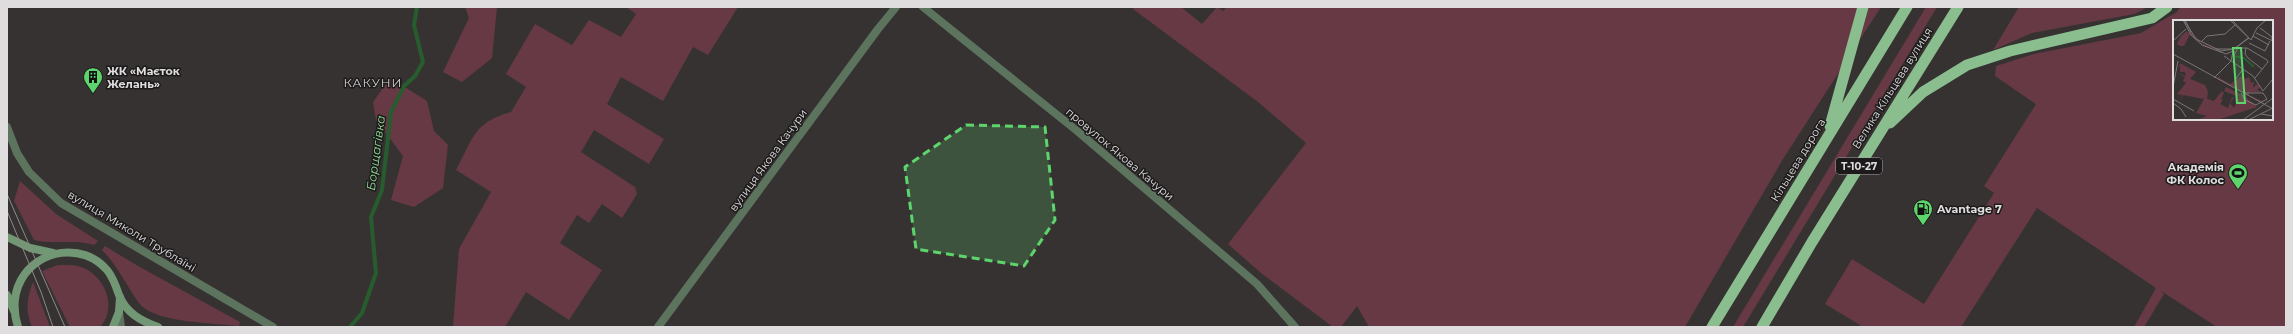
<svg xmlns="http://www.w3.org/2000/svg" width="2293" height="334" viewBox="0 0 2293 334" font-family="Montserrat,sans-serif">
<rect width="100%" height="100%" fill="#363232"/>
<path fill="#673945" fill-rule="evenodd" d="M465,7H497L492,58L462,82L443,72L469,18Z
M626,7H738L708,55L693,47L663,101L621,77L607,104L664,139L649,164L594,130L581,152L635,187L637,194L622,218L602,204L589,223L577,215L560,243L602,270L569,320L526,292L505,327H453L459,249L491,192L456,170C474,137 473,123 511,112L526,87L506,74L535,24L572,45L589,20L621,37L636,14Z
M1135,7H1181L1202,24L1217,7L1223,11L1227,7H1881L1783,159L1685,327H1369L1357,306L1341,327H1333L1261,273L1228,244L1306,143L1258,102L1133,9Z
M1926,7H1937L1743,327H1733Z
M2019,7H2148L2134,14L2032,33L1993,50Z
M2180,7H2286V327H2217L2161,291L2164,294L2144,327H2134L2156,288L2037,208L1961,327H1860V325L1825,304L1852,259L1924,304L1994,193L1984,186L2036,104L1995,76L1996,66L2034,54L2141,33L2177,12ZM2174,21H2272V119H2174Z
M390,78L427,101L434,131L448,145L443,188L414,207L391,200L403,156L376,120L373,102Z
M20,181L56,214L98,241L94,245C75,239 54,245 34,240L14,201Z
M105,246L138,266L240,322L239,326C216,323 153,323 139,303C126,285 118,266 102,250Z
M58,265C68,265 77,264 86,269C106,280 117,308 100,327H70L42,271Z
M33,282L50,327H32C25,312 27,297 33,282Z"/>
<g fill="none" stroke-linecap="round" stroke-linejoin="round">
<path stroke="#275d2e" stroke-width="4" d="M350,327L362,313L376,273L371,217L382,190L391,112L404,86L415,76L423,62L414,25L417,7"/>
<path stroke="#5c735d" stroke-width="8" d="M923,7L1076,130L1257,284L1295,327
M658,327L878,29L896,7"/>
<path stroke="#5c735d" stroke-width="8" d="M7,127L17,153L29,172L61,203L273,327
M119,312L121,327"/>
<path stroke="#729774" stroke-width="8" d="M7,237L30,248L53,253
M7,295L14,311
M18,327C13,311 13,295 21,280C38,249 83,242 107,270C113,277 116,286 119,295C126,313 141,321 158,327
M113,327L119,312L120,297"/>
<path stroke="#8abe8e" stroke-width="11" d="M1890,123L1923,92L1967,65L2010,51L2152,18L2167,7
M1830,126L1863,7
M1712,327L1907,7
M1762,327L1812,242L1958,7"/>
<path stroke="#8e8a8b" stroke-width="1" d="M7,194L65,327
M7,211L41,292L53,327"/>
</g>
<path fill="#5dd56c" fill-opacity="0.2" stroke="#5dd56c" stroke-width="3" stroke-dasharray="8 5" stroke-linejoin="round" d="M966,125L1045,127L1055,220L1024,266L916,249L905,167Z"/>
<defs>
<g id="building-pin" transform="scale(1)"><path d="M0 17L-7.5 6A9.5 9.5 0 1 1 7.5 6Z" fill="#5dd56c" stroke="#1c1a1a"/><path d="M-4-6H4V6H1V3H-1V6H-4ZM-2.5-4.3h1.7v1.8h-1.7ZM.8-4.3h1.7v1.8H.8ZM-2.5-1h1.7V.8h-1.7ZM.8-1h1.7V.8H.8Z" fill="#111"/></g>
<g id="stadium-pin" transform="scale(1)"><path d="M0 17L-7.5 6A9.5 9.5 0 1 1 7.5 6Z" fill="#5dd56c" stroke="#1c1a1a"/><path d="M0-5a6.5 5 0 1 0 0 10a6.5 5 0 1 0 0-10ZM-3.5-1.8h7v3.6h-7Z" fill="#111"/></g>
<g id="fuel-pin" transform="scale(1)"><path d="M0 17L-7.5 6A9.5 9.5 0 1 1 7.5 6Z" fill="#5dd56c" stroke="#1c1a1a"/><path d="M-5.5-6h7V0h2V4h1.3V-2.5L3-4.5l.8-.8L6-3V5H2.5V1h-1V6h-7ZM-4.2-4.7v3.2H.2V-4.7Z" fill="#111"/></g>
</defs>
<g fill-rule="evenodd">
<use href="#building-pin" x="93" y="77"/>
<use href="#stadium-pin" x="2238" y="173"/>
<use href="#fuel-pin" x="1923" y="209"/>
</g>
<g text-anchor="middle" stroke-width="3" stroke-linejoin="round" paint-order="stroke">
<rect fill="#1c1a1a" stroke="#a5a2a3" stroke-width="1" x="1836" y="158" width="46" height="16" rx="3"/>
<g font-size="10" font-weight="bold" fill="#e0ddde">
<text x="1859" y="170">Т-10-27</text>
</g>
<g font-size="11" font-weight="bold" fill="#e0ddde" stroke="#1c1a1a" text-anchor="start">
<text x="107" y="75">ЖК «Маєток<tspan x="107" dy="13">Желань»</tspan></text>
<text x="2224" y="171" text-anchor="end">Академія<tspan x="2224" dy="13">ФК Колос</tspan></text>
<text x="1937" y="213">Avantage 7</text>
</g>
<g font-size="11" fill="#e0ddde" stroke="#1c1a1a">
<text transform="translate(1892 88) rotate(-58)" y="4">Велика Кільцева вулиця</text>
<text transform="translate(1120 154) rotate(40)" y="4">провулок Якова Качури</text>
<text transform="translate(768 160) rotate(-54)" y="4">вулиця Якова Качури</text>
<text transform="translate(1798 160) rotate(-59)" y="4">Кільцева дорога</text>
<text transform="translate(132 231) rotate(31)" y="4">вулиця Миколи Трублаїні</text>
</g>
<g font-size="12" letter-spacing="1" fill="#d6d1d2" stroke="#1c1a1a">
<text x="373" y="87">КАКУНИ</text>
</g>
<g font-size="12" font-style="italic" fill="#8fdd95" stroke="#1c1a1a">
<text transform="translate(376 153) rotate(-82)" y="4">Борщагівка</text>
</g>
</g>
<g transform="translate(2173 20)">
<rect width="100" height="100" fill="#363232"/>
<path d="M16,10L30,24L50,32L33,27L17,14L11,26H7L4,24L8,16L14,11L16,14ZM7,43L23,52L17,59L32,65L35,72L34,79L41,81L49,71L51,73L46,83L48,79L50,80L47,84L55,88L59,77L61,78L57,83L61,88L66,77L51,71L53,67L73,77L84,87L44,100H24L34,96L23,93L31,79L10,75L8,81L9,75L4,74L13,63L10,61L12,57L4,53L13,56L12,52H7V45L5,48ZM49,53L46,58L57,64L70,55L72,59L76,57L78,63L81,62L80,68L84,64L87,67L84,70L89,72H77L76,75L91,82L89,83L44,59Z" fill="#673945"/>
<path fill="none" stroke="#275d2e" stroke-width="2" d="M60,36L71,38L81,47"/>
<path fill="none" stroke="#7a7677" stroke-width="1" d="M10,0L18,15L29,25L53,34L60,31M11,0L23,19L48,31L61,29L76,18L59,0M12,0L18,12M57,0L78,20L84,8L93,0M87,8L99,17V21M83,13L100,21M80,16L96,25M0,21L13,9M28,22L34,16L52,14L62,5M76,23L92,31L97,21M73,28L72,34L75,38L89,49M43,29H60M61,29L75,18M0,34L100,89M61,35L65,28H74L94,40L95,42L82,58M51,36L80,56L90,71L100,59M41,58L58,41L60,31M62,60L70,49M0,67L5,41M68,73L72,80L83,85L94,79L90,73H71M0,79L21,91M0,83L8,89L13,97M88,94L100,96M70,100L100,78M75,100L100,88"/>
<path fill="#5dd56c" fill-opacity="0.15" stroke="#5dd56c" stroke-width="2" d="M60,28H68L72,83H64Z"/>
<rect width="100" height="100" fill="none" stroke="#e0ddde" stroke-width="2"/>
</g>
<rect width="2293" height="334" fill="none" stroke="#e0ddde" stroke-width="16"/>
</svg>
